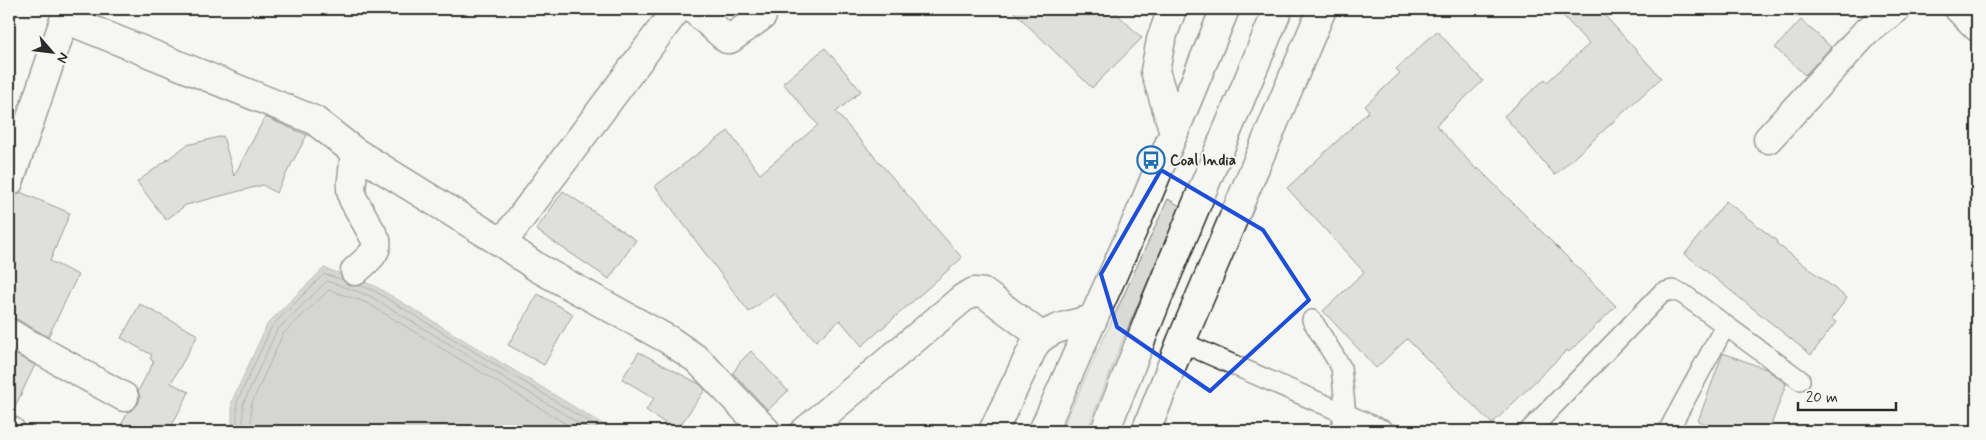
<svg xmlns="http://www.w3.org/2000/svg" width="1986" height="440" viewBox="0 0 1986 440" font-family="Mynerve,sans-serif">
<rect width="100%" height="100%" fill="#f6f6f2"/>
<filter id="ink" filterUnits="userSpaceOnUse"><feTurbulence type="fractalNoise" baseFrequency=".02" numOctaves="2"/><feDisplacementMap in="SourceGraphic" scale="10" xChannelSelector="R" yChannelSelector="G"/><feConvolveMatrix kernelMatrix="1 2 1 2 8 2 1 2 1" color-interpolation-filters="sRGB"/></filter>
<g filter="url(#ink)">
<path fill="#d9d9d5" stroke="#828280" d="M1168,199L1180,206L1124,337L1087,431H1061Z"/>
<path fill="#aeaeab" stroke="#7a7a78" d="M324,268L375,286L612,430L232,431V401L268,323Z"/>
<g fill="none" stroke-linecap="round" stroke-linejoin="round">
<path stroke="#5f5f5e" stroke-width="1" d="M359,285L373,290L604,431
M237,431V402L272,326L324,274L343,280
M243,431V404L277,330L327,281L370,296L592,431
M251,431V405L283,334L329,290L367,303L578,431"/>
</g>
<path fill="#c3c3c0" stroke="#2b2b2b" d="M1011,9H1112L1142,38L1092,88Z
M1557,9H1599L1661,78L1555,175L1504,116L1545,79L1547,82L1589,44Z
M1801,20L1831,47L1805,75L1775,48Z
M1437,31L1483,81L1436,125L1477,170L1478,168L1616,306L1569,352L1567,350L1492,424L1407,339L1376,368L1323,311L1364,272L1287,188L1369,111L1365,106L1400,73L1396,69Z
M825,48L861,91L836,112L962,258L862,346L840,320L816,341L774,293L749,312L655,186L728,131L760,174L818,125L783,83Z
M265,117L307,135L276,193L263,185L186,205L166,220L137,182L187,145L223,136L234,176Z
M563,191L636,240L609,279L536,230Z
M20,192L70,213L50,261L78,275L48,337L17,319L9,317V197H12Z
M1726,201L1777,241L1776,243L1847,298L1831,319L1836,322L1811,355L1685,254Z
M538,294L573,314L544,365L508,345Z
M140,304L198,335L171,383L189,392L169,431H118L128,412L132,410L138,404L140,397L138,391L154,361L150,359L152,355L121,338Z
M9,351L35,365L11,415L9,414Z
M751,351L788,391L768,410L733,373L740,362Z
M639,352L701,385L705,390L676,431L646,410L654,398L622,379Z
M1723,353L1766,369L1786,384L1769,431H1726L1698,421Z"/>
<g fill="none" stroke-linecap="round" stroke-linejoin="round">
<g stroke="#2b2b2b" stroke-width="22">
<path id="lane" d="M1312,320L1341,367L1346,415L1339,431
M1181,342L1385,431
M1529,431L1662,293L1672,290L1683,294L1800,380
M1668,431L1725,326"/>
</g>
<g stroke="#2b2b2b" stroke-width="31">
<path id="street" d="M693,9L727,39H730L762,16
M1172,9L1161,40L1155,71L1174,132
M1959,9L1977,27
M65,19L314,120L355,152L502,243L538,268L669,340L698,360L766,431
M1768,139L1866,32L1896,9
M355,152L351,189L353,199L376,240C379,253 363,263 355,271
M9,182L68,9
M502,243L677,9
M9,333L124,397
M9,430L11,431
M805,431L963,298L974,292L984,293L1041,336"/>
</g>
<g stroke="#2b2b2b" stroke-width="31">
<path id="secondary" d="M993,431L1035,344C1049,327 1072,325 1093,319
M1146,431L1181,342L1322,9"/>
</g>
<g stroke="#2b2b2b" stroke-width="31">
<path id="primary" d="M1043,431L1143,207L1225,9
M1105,431L1157,299L1278,9"/>
</g>
<use href="#lane" stroke="#f6f6f2" stroke-width="19"/>
<use href="#street" stroke="#f6f6f2" stroke-width="28"/>
<use href="#secondary" stroke="#f6f6f2" stroke-width="28"/>
<use href="#primary" stroke="#f6f6f2" stroke-width="28"/>
</g>
</g>
<path d="M0 0H1986V440H0ZM1161,170L1263,230L1309,300L1210,391L1117,327L1101,274Z" fill="#f6f6f2" fill-opacity=".55" fill-rule="evenodd"/>
<path fill="none" stroke="#1d4ed8" stroke-width="4" stroke-linejoin="round" d="M1161,170L1263,230L1309,300L1210,391L1117,327L1101,274Z"/>
<defs>
<g id="bus-ring" transform="scale(1.4375)"><circle r="9.5" fill="#f6f6f2" stroke="#1f6fb2" stroke-width="1.5"/><path d="M-5-6H5V4H4V6H2V4H-2V6H-4V4H-5ZM-3.5-4V0h7V-4ZM-3.5 1.2v1.5H-2V1.2ZM2 1.2v1.5H3.5V1.2Z" fill="#1f6fb2"/></g>
</defs>
<g fill-rule="evenodd">
<use href="#bus-ring" x="1151" y="160"/>
</g>
<g text-anchor="middle" stroke-width="4" stroke-linejoin="round" paint-order="stroke">
<g font-size="15" font-weight="bold" fill="#2b2b2b" stroke="#f6f6f2" text-anchor="start">
<text x="1170" y="165">Coal India</text>
</g>
</g>
<rect width="1986" height="440" fill="none" stroke="#f6f6f2" stroke-width="30"/>
<rect x="15" y="15" width="1956" height="410" fill="none" stroke="#2b2b2b" stroke-width="2" filter="url(#ink)"/>
<g transform="translate(52 52) rotate(118)" stroke="#f6f6f2" stroke-width="4" paint-order="stroke">
<path d="M0-4L9 19L0 12L-9 19Z" fill="#2b2b2b"/>
<text y="-8" font-size="14" font-weight="bold" text-anchor="middle" fill="#2b2b2b">N</text>
</g>
<path d="M1798 402v8h98v-8" fill="none" stroke="#2b2b2b" stroke-width="2.5"/>
<text x="1806" y="402" font-size="15" fill="#2b2b2b" stroke="#f6f6f2" stroke-width="4" paint-order="stroke">20 m</text>
</svg>
